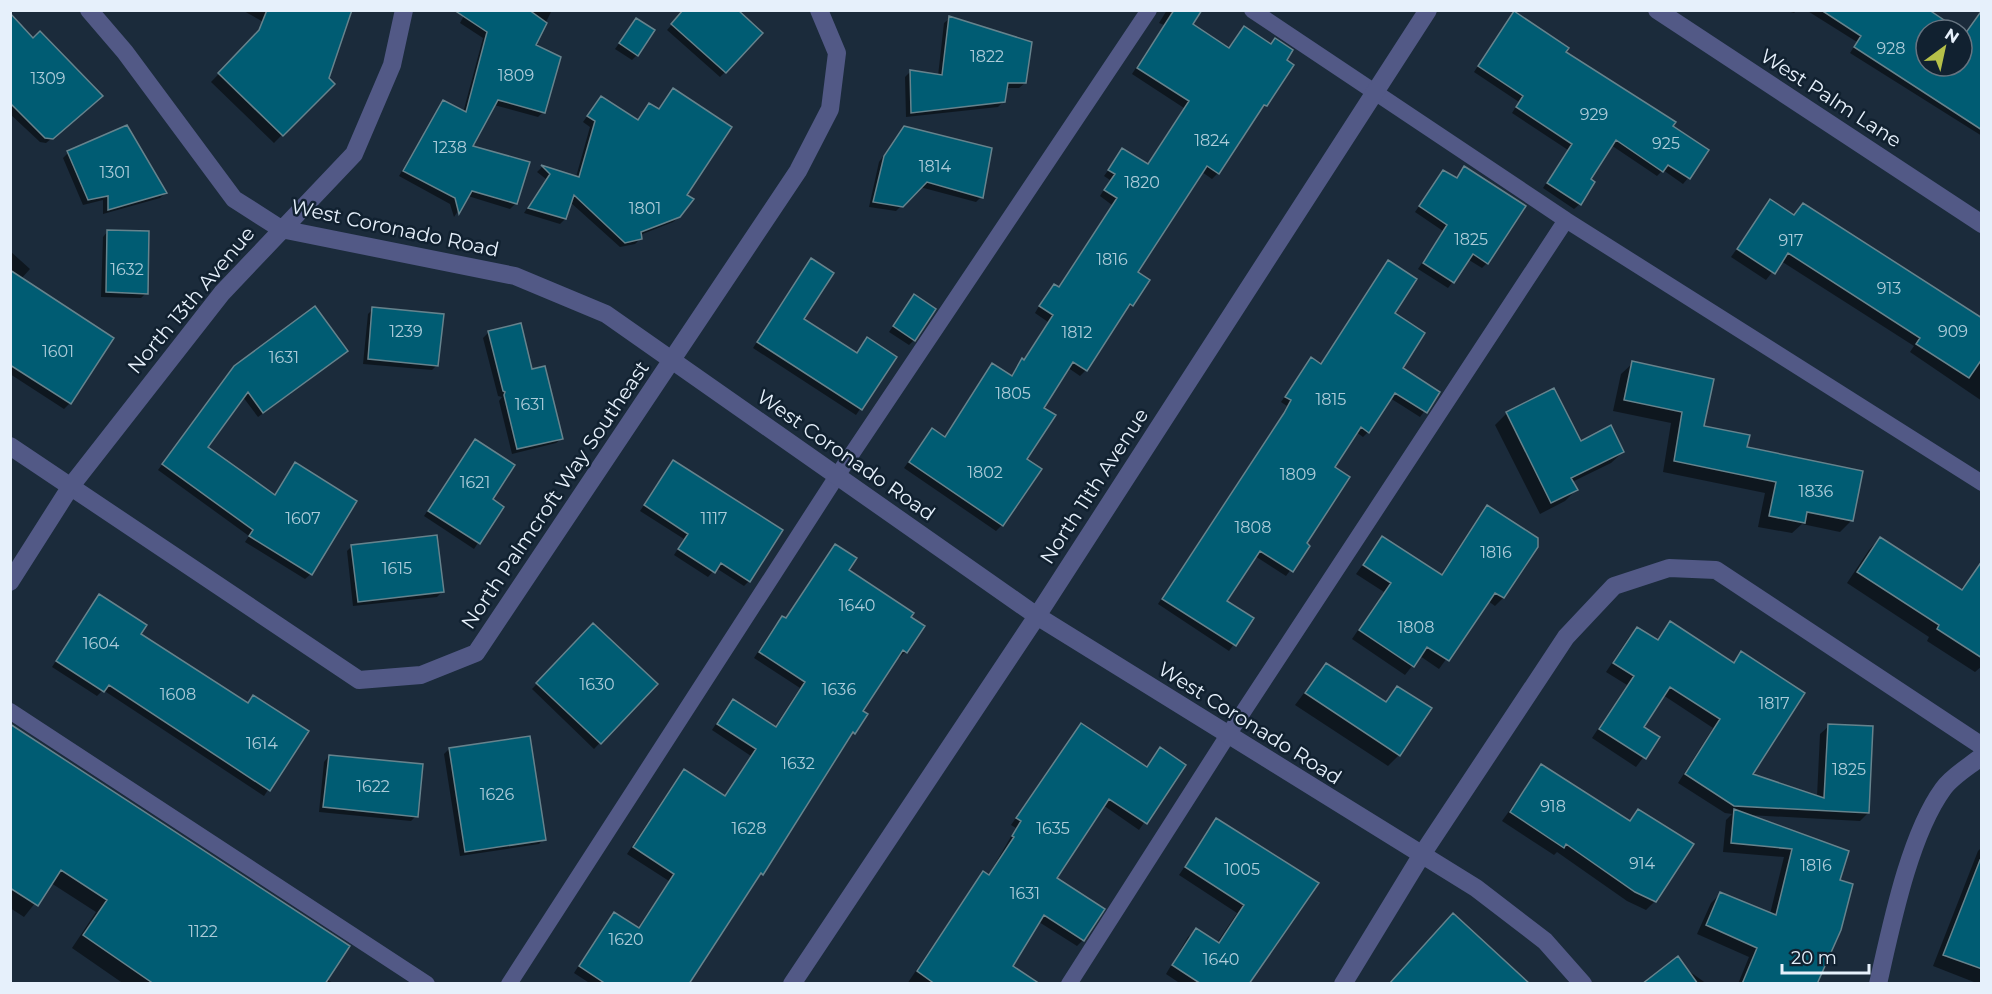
<svg xmlns="http://www.w3.org/2000/svg" width="1992" height="994" viewBox="0 0 1992 994" font-family="Montserrat,sans-serif">
<rect width="100%" height="100%" fill="#1b2b3b"/>
<path fill="#0007" d="M242,10H339L328,79L332,84L274,143L211,82L267,24Z
M467,10H552L534,46L543,112L538,117L494,105L471,146L528,163L515,204L510,209L468,196L454,217L450,204L399,176L443,101L463,113L483,38L460,23Z
M685,10L725,72L720,77L667,30Z
M1167,10H1200L1190,25L1228,49L1244,28L1266,105L1259,111L1218,173L1212,179L1202,172L1136,272L1132,305L1125,310L1086,370L1080,376L1067,367L1042,408L1002,525L996,531L904,468L932,429L944,437L992,365L1010,377L1023,361L1048,322L1035,313L1048,291L1054,286L1058,288L1112,205L1100,196L1110,180L1104,176L1123,150L1147,165L1184,108L1132,74L1164,25L1159,23Z
M1784,10H1797L1794,13Z
M1806,10H1926L1956,30H1926V66H1962V34L1972,25L1982,30V136L1850,53L1857,42Z
M10,15L96,101L46,143L40,142L10,114Z
M950,18L1025,83L1019,88H1006L1003,102L998,107L906,117L905,77L910,72L938,76L944,23Z
M1509,19L1564,52L1707,150L1688,178L1683,184L1663,170L1657,176L1611,145L1589,179L1580,204L1574,209L1543,188L1568,150L1512,113L1519,102L1474,72Z
M636,20L637,55L632,60L615,49Z
M673,90L684,196L679,217L673,222L640,235L641,238L635,244L620,247L570,202L565,219L560,224L524,213L546,179L537,172L542,167L576,177L590,127L583,122L601,97L637,121L649,105L658,110Z
M904,127L981,197L976,202L920,187L896,211L869,207L879,162Z
M68,153L165,193L160,198L103,214V200L83,205L63,158Z
M1465,168L1487,263L1482,268L1469,260L1448,288L1418,269L1443,231L1415,212L1443,172L1455,180Z
M1771,201L1793,216L1803,205L1982,320V401L1910,352L1914,346L1781,261L1766,280L1731,257Z
M108,231L146,293L141,298L101,297L103,237Z
M10,251L30,269L21,279L70,403L64,409L10,374Z
M811,260L802,320L855,354L867,339L895,357L856,415L753,348Z
M1388,262L1401,368L1438,393L1420,417L1390,398L1368,432L1363,437L1356,432L1333,468L1304,543L1308,546L1286,576L1255,556L1225,601L1252,619L1229,651L1158,604L1279,420L1287,406L1281,402L1306,365L1311,359L1320,365Z
M914,296V340L909,345L889,332Z
M373,309L437,365L432,370L363,364L368,314Z
M489,332L531,371L562,438L556,443L512,454L499,401L502,397L498,396L483,338Z
M341,356L258,417L243,397L206,447L274,496L295,464L311,574L305,579L245,542L249,536L158,470L235,367Z
M1633,363L1702,427L1746,448L1861,472L1851,521L1840,532L1802,524L1792,533L1758,527L1765,493L1663,472L1671,423L1613,411L1621,374Z
M1553,390L1580,443L1623,452L1611,463L1572,482L1576,490L1565,501L1540,514L1495,425L1507,413Z
M475,441L491,500L502,507L474,549L424,516Z
M673,462L749,581L744,586L716,568L708,577L674,555L684,539L640,511Z
M1488,507L1536,547L1503,598L1495,606L1488,601L1439,669L1420,656L1405,675L1352,639L1384,592L1356,574L1382,538L1440,576L1479,516Z
M1880,538L1960,590L1974,574L1982,579V666L1975,672L1927,641L1929,637L1847,583L1869,550Z
M352,546L442,592L437,597L353,606L347,551Z
M835,546L847,571L922,627L905,652L899,658L897,657L861,711L866,714L687,984H591L574,973L608,920L614,914L637,929L669,881L627,854L678,777L684,771L724,797L751,756L712,730L727,707L733,701L774,728L800,688L754,658L776,624L782,618L785,619Z
M99,596L139,634L247,704L253,697L307,732L264,796L103,690L97,696L52,667Z
M1671,623L1732,663L1742,653L1750,775L1817,797L1820,734L1829,726L1868,813L1860,821L1748,815L1839,881L1815,984H1738L1749,957L1697,934L1711,903L1721,893L1770,914L1784,857L1723,852L1726,820L1732,814L1725,813L1678,783L1713,728L1663,695L1642,727L1658,738L1636,767L1592,738L1627,685L1606,672L1629,637L1637,629L1656,641Z
M594,625L656,684L594,749L532,689Z
M1326,664L1384,703L1398,687L1399,755L1388,766L1295,705Z
M1081,725L1145,768L1160,749L1184,765L1139,830L1103,805L1055,878L1083,940L1077,946L1039,922L1011,966L1021,984H907L977,880L983,873L988,876L1016,828L1011,825Z
M10,726L327,979L334,984H124L72,948L96,912L51,883L24,917L10,908Z
M449,749L544,839L539,844L460,856L444,754Z
M329,756L416,816L411,821L319,812L324,762Z
M1542,765L1628,822L1639,811L1655,901L1646,910L1627,901L1557,852L1554,855L1502,821Z
M1216,820L1317,883L1247,984H1181L1166,974L1188,937L1196,930L1217,943L1237,913L1179,875Z
M1982,847V984H1979L1933,966L1978,851Z
M1686,969L1707,984H1649Z"/>
<path fill="#005c73" stroke="#66838d" stroke-width="1.5" d="M267,10H352L329,78L335,84L283,136L218,73L259,30Z
M454,10H529L547,23L536,45L561,57L545,113L498,100L473,146L530,162L517,204L472,191L459,214L455,198L403,171L443,100L466,112L487,32Z
M683,10H738L763,33L726,73L671,24Z
M1174,10H1202L1193,24L1229,48L1244,26L1271,44L1275,38L1293,50L1287,60L1294,65L1267,106L1264,105L1219,174L1207,166L1138,272L1150,280L1133,306L1130,304L1087,371L1073,362L1044,408L1056,415L1027,459L1042,469L1003,526L909,462L932,428L945,437L992,363L1012,376L1022,358L1024,360L1053,315L1039,306L1054,284L1059,287L1117,198L1104,190L1115,174L1108,170L1122,148L1148,164L1189,101L1137,68Z
M1821,10H1929L1959,30H1926V66H1962V32L1965,34L1982,10V130L1854,47L1861,36Z
M1514,11L1569,48L1566,52L1676,122L1673,126L1709,150L1690,179L1668,165L1663,172L1616,140L1591,179L1595,182L1581,205L1547,183L1572,144L1516,107L1523,96L1478,66Z
M10,13L33,38L40,31L103,96L53,139L45,138L10,103Z
M949,16L1032,42L1026,83H1008L1005,102L911,113L910,70L942,75Z
M636,18L655,30L638,56L619,43Z
M673,88L732,127L687,195L694,199L680,217L641,232L642,239L625,243L574,195L566,219L528,208L550,174L541,165L579,177L595,121L587,116L601,96L638,120L649,103L659,109Z
M127,125L167,193L108,210V196L88,200L67,151Z
M904,126L992,148L983,198L927,182L903,207L873,202L884,156Z
M1464,166L1526,206L1488,264L1473,254L1454,283L1423,263L1447,225L1419,206L1443,170L1457,178Z
M1770,199L1794,215L1803,203L1982,318V359L1969,378L1916,344L1920,338L1788,253L1775,274L1737,249Z
M107,230L149,231L148,294L106,292Z
M811,258L834,273L804,319L857,353L867,337L897,357L862,410L757,342Z
M1388,260L1417,279L1395,313L1425,333L1403,368L1440,392L1427,413L1395,393L1369,433L1361,427L1335,467L1350,477L1307,543L1310,546L1293,572L1260,551L1227,601L1254,618L1236,646L1162,599L1284,413L1291,400L1285,397L1311,357L1321,364Z
M10,270L114,338L71,404L10,365Z
M914,294L936,309L915,341L893,326Z
M315,306L348,351L263,413L248,392L208,447L275,495L295,462L357,501L312,575L249,536L253,530L162,464L234,366Z
M372,307L444,314L438,366L368,359Z
M521,323L532,369L545,366L563,439L517,449L504,395L505,392L503,391L488,331Z
M1632,361L1714,379L1704,426L1750,435L1747,447L1863,471L1853,521L1807,512L1805,523L1769,516L1776,482L1674,461L1682,412L1624,400Z
M1554,388L1581,441L1611,425L1624,452L1571,478L1578,490L1551,503L1506,412Z
M475,439L515,465L493,499L504,507L480,544L428,511Z
M673,460L783,530L750,582L721,563L715,573L678,549L688,534L644,505Z
M1487,505L1538,538V547L1504,598L1495,593L1449,661L1427,647L1414,667L1359,630L1391,583L1363,565L1382,536L1442,575Z
M437,535L444,592L358,602L351,545Z
M1880,537L1962,590L1982,561V658L1937,629L1939,625L1857,572Z
M835,544L857,558L849,570L914,613L911,617L925,626L907,653L903,650L863,711L868,714L855,734L853,732L763,875L761,873L689,984H606L579,966L614,912L639,928L674,874L633,847L684,769L725,796L756,749L717,724L733,699L776,727L805,682L759,652L782,616L786,618Z
M99,594L147,625L141,634L248,703L253,695L309,731L270,791L109,685L104,692L56,661Z
M1670,621L1734,663L1741,651L1805,693L1753,774L1824,798L1828,724L1873,726L1869,813L1734,806L1685,774L1720,719L1670,687L1644,727L1660,737L1646,759L1599,729L1634,676L1613,663L1637,627L1658,640Z
M593,623L658,684L601,744L536,683Z
M1326,663L1386,702L1397,686L1432,708L1400,756L1305,693Z
M1081,723L1147,767L1160,747L1186,765L1147,824L1109,799L1057,878L1105,909L1084,941L1044,915L1013,966L1040,984H935L917,971L983,871L989,875L1014,837L1012,836L1021,821L1016,818Z
M10,724L350,946L325,984H154L83,935L107,900L61,870L38,906L10,888Z
M530,736L546,840L465,852L449,748Z
M329,755L423,764L418,817L323,807Z
M1541,764L1630,821L1638,809L1694,844L1656,902L1635,892L1566,844L1564,848L1510,812Z
M1734,809L1849,851L1840,880L1853,884L1841,930L1817,984H1742L1757,948L1706,925L1720,892L1776,915L1792,849L1731,843Z
M1216,818L1319,883L1249,984H1201L1172,965L1196,928L1219,943L1244,905L1185,867Z
M1980,860L1982,861V969L1943,955Z
M1453,913L1530,984H1389Z
M1678,956L1698,984H1642Z"/>
<g fill="none" stroke-linecap="round" stroke-linejoin="round">
<path stroke="#525986" stroke-width="16" d="M1252,10L1566,220L1982,483
M10,711L427,984
M509,984L837,476L1149,10
M1069,984L1228,735L1566,220"/>
<path stroke="#525986" stroke-width="18" d="M89,10L125,52L234,199L281,229L515,276L606,314L1037,616L1476,888L1545,941L1583,984
M1657,10L1982,224
M10,446L359,680L421,675L476,653L798,171L830,109L837,53L819,10
M10,582L71,486L222,293L354,154L392,65L404,10
M792,984L1037,616L1428,10
M1343,984L1421,856L1566,637L1614,586L1669,568L1716,570L1982,746
M1878,984C1891,927 1909,836 1943,789C1952,776 1970,766 1982,756"/>
</g>
<g text-anchor="middle" stroke-width="5" stroke-linejoin="round" paint-order="stroke">
<g font-size="16" fill="#accbd9">
<text x="1891" y="54">928</text>
<text x="987" y="62">1822</text>
<text x="516" y="81">1809</text>
<text x="48" y="84">1309</text>
<text x="1594" y="120">929</text>
<text x="1212" y="146">1824</text>
<text x="1666" y="149">925</text>
<text x="450" y="153">1238</text>
<text x="935" y="172">1814</text>
<text x="115" y="178">1301</text>
<text x="1142" y="188">1820</text>
<text x="645" y="214">1801</text>
<text x="1471" y="245">1825</text>
<text x="1791" y="246">917</text>
<text x="1112" y="265">1816</text>
<text x="127" y="275">1632</text>
<text x="1889" y="294">913</text>
<text x="406" y="337">1239</text>
<text x="1953" y="337">909</text>
<text x="1077" y="338">1812</text>
<text x="58" y="357">1601</text>
<text x="284" y="363">1631</text>
<text x="1013" y="399">1805</text>
<text x="1331" y="405">1815</text>
<text x="530" y="410">1631</text>
<text x="985" y="478">1802</text>
<text x="1298" y="480">1809</text>
<text x="475" y="488">1621</text>
<text x="1816" y="497">1836</text>
<text x="303" y="524">1607</text>
<text x="714" y="524">1117</text>
<text x="1253" y="533">1808</text>
<text x="1496" y="558">1816</text>
<text x="397" y="574">1615</text>
<text x="857" y="611">1640</text>
<text x="1416" y="633">1808</text>
<text x="101" y="649">1604</text>
<text x="597" y="690">1630</text>
<text x="839" y="695">1636</text>
<text x="178" y="700">1608</text>
<text x="1774" y="709">1817</text>
<text x="262" y="749">1614</text>
<text x="798" y="769">1632</text>
<text x="1849" y="775">1825</text>
<text x="373" y="792">1622</text>
<text x="497" y="800">1626</text>
<text x="1553" y="812">918</text>
<text x="749" y="834">1628</text>
<text x="1053" y="834">1635</text>
<text x="1642" y="869">914</text>
<text x="1816" y="871">1816</text>
<text x="1242" y="875">1005</text>
<text x="1025" y="899">1631</text>
<text x="203" y="937">1122</text>
<text x="626" y="945">1620</text>
<text x="1221" y="965">1640</text>
</g>
<g font-size="20" fill="#e6f0fb" stroke="#112130">
<text transform="translate(1831 98) rotate(33)" y="7">West Palm Lane</text>
<text transform="translate(395 228) rotate(12)" y="7">West Coronado Road</text>
<text transform="translate(191 300) rotate(-50)" y="7">North 13th Avenue</text>
<text transform="translate(846 455) rotate(35)" y="7">West Coronado Road</text>
<text transform="translate(1094 486) rotate(-57)" y="7">North 11th Avenue</text>
<text transform="translate(555 495) rotate(-56)" y="7">North Palmcroft Way Southeast</text>
<text transform="translate(1250 723) rotate(32)" y="7">West Coronado Road</text>
</g>
</g>
<rect width="1992" height="994" fill="none" stroke="#e6f0fb" stroke-width="24"/>
<g transform="translate(1944 48) rotate(33)"><circle r="28" fill="#112130" stroke="#667481" stroke-width="1.5"/>
<path d="M0-4.5L10 22L0 15L-10 22Z" fill="#b6c149"/>
<text y="-9" font-size="16" font-weight="bold" text-anchor="middle" fill="#e6f0fb">N</text>
</g>
<path d="M1782 964v9h87v-9" fill="none" stroke="#e6f0fb" stroke-width="3"/>
<text x="1791" y="964" font-size="18" fill="#e6f0fb" stroke="#112130" stroke-width="4.5" paint-order="stroke">20 m</text>
</svg>
